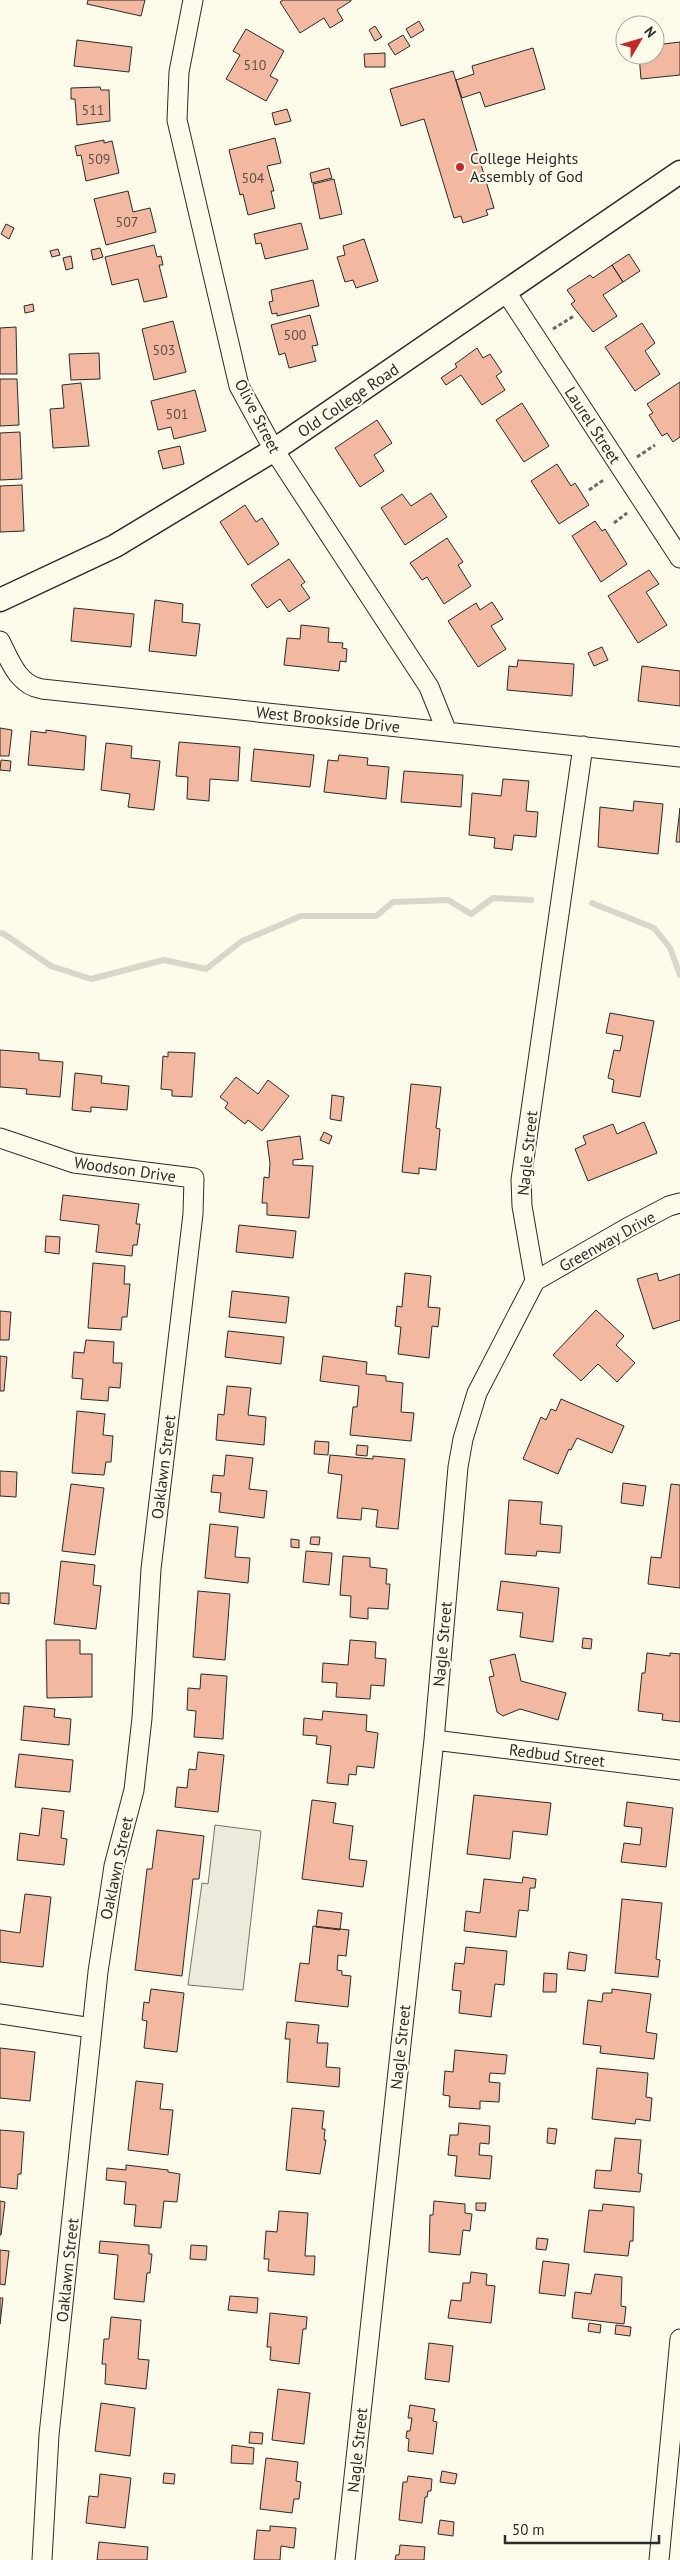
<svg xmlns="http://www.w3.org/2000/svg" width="680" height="2560" viewBox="0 0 680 2560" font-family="'PT Sans',sans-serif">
<rect width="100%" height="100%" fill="#fdfbea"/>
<path fill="#eceadb" stroke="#74746e" d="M215,1825L261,1831L243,1990L188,1985L202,1883L208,1884Z"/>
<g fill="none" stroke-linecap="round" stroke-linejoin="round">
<path stroke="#d8d7c9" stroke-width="6" d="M592,903L654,928L670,948L680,975
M0,933L4,934L51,966L91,979L164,960L206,969L242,941L301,916H376L393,902L448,900L471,914L493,898L531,900"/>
</g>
<path fill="#f2b8a0" stroke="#2b2b2b" d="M88,0H145L141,16L87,4Z
M283,0H351V1L337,10L343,20L330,28L324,18L300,33L280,2Z
M419,21L424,30L411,38L406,29Z
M375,26L382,37L375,41L369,30Z
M246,29L284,51L270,76L278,80L266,101L226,79L240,55L233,51Z
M403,35L410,46L395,55L388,44Z
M77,40L132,47L129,72L74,66Z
M680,42V75L641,79L639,55H655V45Z
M533,48L545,89L485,107L480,92L462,98L456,80L474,74L472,66Z
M385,53V67H365L364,54Z
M453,71L494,208L486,210L488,215L463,223L461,216L454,218L424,119L401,126L390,89Z
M100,87L101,90H109L110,121L77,125L75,99H71V88Z
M287,109L291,121L275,125L272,113Z
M275,138L281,163L267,166L274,191H271L275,208L248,215L243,194L240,195L229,150Z
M104,140V143L112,141L119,173L86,181L81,155L77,156L75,146Z
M329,168L332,178L312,183L310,173Z
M334,179L342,214L320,219L313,184Z
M128,191L133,212L150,208L156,232L106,245L94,199Z
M301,223L308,249L265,259L261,243L256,244L254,234Z
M6,224L14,228L9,239L1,234Z
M364,239L378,281L356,288L353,280L345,282L337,257L345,255L343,246Z
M154,245L157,257L161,256L163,265H159L167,297L144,302L138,279L112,285L105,257Z
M100,248L103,257L93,260L91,250Z
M58,249L60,255L52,257L50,251Z
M629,254L640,271L623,282L612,265Z
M71,256L73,268L66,270L63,258Z
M612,265L623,282L603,295L617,316L593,332L571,304L575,301L567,290L590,275L593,278Z
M313,280L319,306L277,316V313L272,314L269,302L273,301L271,290Z
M33,304L34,311L25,313L24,306Z
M310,315L318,345L312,346L316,361L289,368L285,353L279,355L271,325Z
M173,321L186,372L154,380L142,329Z
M642,323L655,343L645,351L660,374L635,391L605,347Z
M16,327L17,374H0V328Z
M477,348L483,358L490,354L502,372L496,376L505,390L482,405L461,375L446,385L441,378L457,367L455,364Z
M99,353L100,379L71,380L69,354Z
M0,379H17L19,425L0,426Z
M680,382V437L673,442L667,433L662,436L649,415L653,413L647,404Z
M81,383L89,446L53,448L50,409L64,408L62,385Z
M195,390L206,431L174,439L171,427L158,430L151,401Z
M522,403L549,446L524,462L496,420Z
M377,420L392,443L374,455L384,471L360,487L335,448Z
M20,432L22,479L0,480V433Z
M180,446L184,464L163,469L158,451Z
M557,464L571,486L575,483L589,505L559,524L531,481Z
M22,485L24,531L0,532V486Z
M431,493L447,517L405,545L381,508L402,494L411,506Z
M245,505L256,522L262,518L279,544L248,565L220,522Z
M595,521L602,531L605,529L627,564L601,582L572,536Z
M447,538L463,562L458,565L471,586L444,604L427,577L422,580L410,563Z
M289,559L305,582L301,585L310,598L289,612L280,599L267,608L251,585Z
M649,570L659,584L646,592L667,625L638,643L608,596Z
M155,600L183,604L182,622L200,624L196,656L149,651Z
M492,602L503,619L491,626L506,649L478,667L448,621L476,603L480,610Z
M74,608L134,614L131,647L71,641Z
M301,625L329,628L328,642L343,643L342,648L347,649L346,662L340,661L339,671L284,665L287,638L300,639Z
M602,647L608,660L594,666L588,653Z
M518,660L574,664L572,696L507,690L509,666L517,667Z
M642,666L680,671V706L638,701Z
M0,728L12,730L9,756H0Z
M46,730L86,736L84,770L28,765L31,731L46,733Z
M179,742L240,747L238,781L210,779L209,801L187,799L188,777L176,776Z
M106,743L132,746L131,758L160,761L154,810L128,807L130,794L101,790Z
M254,749L314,755L310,787L251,781Z
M339,755L368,758L367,765L389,767L386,799L324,792L328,760L338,761Z
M1,760L11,761L10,771L0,770Z
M404,771L463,775L461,807L401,802Z
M503,779L529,781L526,811L538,812L536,837L514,835L512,850L494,848L495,838L469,835L472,793L501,796Z
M634,801L663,804L658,854L598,847L600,807L633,811Z
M680,808V842H676Z
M610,1013L654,1021L640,1097L612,1092L614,1080L608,1078L614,1050L620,1051L623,1036L606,1033Z
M0,1050L39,1053V1060L63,1062L60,1097L26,1094L27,1089L0,1087Z
M168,1052L195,1053L192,1097L172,1096V1090L161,1089L163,1056L168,1057Z
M75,1073L102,1076L101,1083L129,1086L127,1110L91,1107V1112L72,1110Z
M236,1077L258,1094L268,1080L289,1096L262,1131L248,1120L245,1124L225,1108L228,1103L220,1097Z
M411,1084L441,1087L436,1128L440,1129L436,1170L419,1168V1174L402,1172Z
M332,1095L344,1097L341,1121L330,1119Z
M644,1122L657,1153L588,1181L575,1149L586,1144L583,1136L613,1124L617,1134Z
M324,1132L332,1136L329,1144L320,1140Z
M300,1136L303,1159L293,1160V1165L313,1166L309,1218L267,1215V1203H262L264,1177L269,1178L270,1163L267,1141Z
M63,1195L139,1204L136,1224H140L137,1245H133L132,1256L96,1252L99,1225L60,1220Z
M239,1225L296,1231L293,1258L236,1252Z
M46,1236L60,1237L59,1254L45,1252Z
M93,1263L125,1266L124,1284H130L127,1317H122L121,1330L88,1328Z
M405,1273L431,1276L428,1307L440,1308L438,1327L432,1326L429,1358L398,1354L401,1327L395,1326L397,1306L402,1307Z
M657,1273L659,1281L680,1274V1320L653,1329L637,1279Z
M232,1291L289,1297L286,1323L229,1317Z
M596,1310L624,1336L616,1345L635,1363L617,1382L598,1364L581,1381L553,1355Z
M0,1311L11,1312L9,1340H0Z
M228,1331L284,1337L281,1364L225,1357Z
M86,1340L114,1342L113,1363H122L120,1388L109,1387L108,1401L81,1399L83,1379L72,1378L74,1352L84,1353Z
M0,1356L7,1357L4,1391H0Z
M323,1356L367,1362L366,1374L386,1376V1381L403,1383L401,1412L414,1413L411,1441L350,1435L353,1407H357L359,1386L320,1381Z
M227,1386L251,1388L248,1415L266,1417L264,1445L216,1440L218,1414L224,1415Z
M561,1399L624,1426L612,1453L577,1438L571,1450L569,1449L558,1474L523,1459L541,1417L546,1420L551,1409L556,1411Z
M77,1411L105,1414L103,1435L113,1436L111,1462H106L104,1475L72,1473Z
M315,1441L329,1442L328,1455L314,1454Z
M357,1445L368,1446L367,1456L356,1455Z
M226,1455L253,1458L249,1489L267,1491L264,1518L219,1512L221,1493L211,1492L213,1475L224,1476Z
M330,1455L373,1459V1456L405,1459L398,1529L376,1527L378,1510L362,1508L361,1520L337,1518L342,1475L328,1473Z
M0,1471L17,1472L16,1497L0,1496Z
M623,1483L646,1486L643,1506L621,1503Z
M71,1484L104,1488L95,1555L62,1551Z
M671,1484L680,1485V1588L648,1584L651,1557L661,1558Z
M509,1500L542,1502L540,1524L562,1526L560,1553L537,1551L536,1556L505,1554Z
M210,1524L238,1527L235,1557L250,1558L248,1583L205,1578Z
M311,1537H320L319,1545L310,1544Z
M291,1539L299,1540V1548L291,1547Z
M306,1551L332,1553L329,1585L303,1582Z
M343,1556L370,1558V1567L387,1569L386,1584H390L388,1609L368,1608V1619L350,1617L351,1596L340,1595Z
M61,1561L95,1565L93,1585L101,1586L96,1629L54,1624Z
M501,1581L559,1588L553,1642L520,1637L523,1613L497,1610Z
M198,1591L230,1594L225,1660L193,1657Z
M0,1593H9V1604L0,1603Z
M583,1638L592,1639L591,1649L582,1648Z
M46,1640H80V1654H92V1697L47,1698Z
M350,1640L376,1642L375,1658L386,1659L384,1686L371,1685L370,1699L336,1697L337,1683L322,1682L323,1663L348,1665Z
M647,1653L670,1656V1653L680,1654V1722L662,1720L663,1714L638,1711L642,1673H645Z
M515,1654L521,1681L566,1693L558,1720L520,1709L503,1716L497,1712L489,1677L494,1676L490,1660Z
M201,1674L227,1676L223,1739L194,1737L196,1711L187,1710L188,1688L200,1689Z
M24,1706L55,1709L54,1717L71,1719L69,1745L21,1740Z
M323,1711L367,1715L366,1731L378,1733L374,1768L357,1766L356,1775L349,1774L348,1785L327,1783L331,1746L316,1744L317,1736L303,1735L304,1718L322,1720Z
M198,1752L224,1755L218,1812L175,1807L177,1787L187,1788L189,1769L196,1770Z
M19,1754L73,1760L70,1792L15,1787Z
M474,1795L551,1803L547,1835L513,1831L510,1859L467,1854Z
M312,1800L336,1803L333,1823L353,1826L349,1859L367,1861L363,1887L302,1879Z
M627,1802L673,1808L666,1867L621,1862L624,1843L640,1845L642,1828L624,1826Z
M42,1808L64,1811L61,1838L67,1839L64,1865L17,1860L20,1833L39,1836Z
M157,1830L204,1836L199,1879H193L182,1976L135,1970L147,1869H152Z
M523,1877L536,1879L535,1888H530L528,1911L519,1910L516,1937L464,1931L466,1911L480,1913L484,1879L522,1883Z
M25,1894L51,1897L43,1967L0,1962V1930L20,1933Z
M622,1899L662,1903L656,1959L660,1960L658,1977L615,1973Z
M318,1910L342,1913L340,1930L316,1927Z
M313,1926L349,1930L346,1956L338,1955L337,1970L342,1971V1975L351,1976L348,2007L295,2001L300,1963L309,1964Z
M466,1947L507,1951L504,1985L495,1984L491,2017L459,2013L461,1991L452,1990L455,1963L464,1964Z
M569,1952L587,1955L585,1971L567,1969Z
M544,1973L557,1974L556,1992H543Z
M151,1989L184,1993L177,2052L144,2048L147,2021L142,2020L144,2002L149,2003Z
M612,1989L651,1994L646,2032L657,2034L654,2059L600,2053L601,2046L583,2044L588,2000L602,2002L603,1993H612Z
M287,2022L319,2025L317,2043H328L326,2067L340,2068L339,2087L287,2082L290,2039H285Z
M0,2048L35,2052L30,2101L0,2098Z
M455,2050L507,2055L505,2074L490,2073L489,2082L500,2083L499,2102L480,2101V2109L449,2107L450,2096L443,2095L445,2071L453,2072Z
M597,2068L648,2073L646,2097L652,2098L650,2121L636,2119L635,2124L592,2119Z
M136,2081L163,2084L160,2109L173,2110L168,2155L128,2150Z
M292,2108L324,2111L322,2129H325L324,2140H326L320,2174L286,2170Z
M459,2123L490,2126L489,2144L480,2143L479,2155L492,2156L490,2179L455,2176L457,2156L448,2155L450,2135H458Z
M548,2128L557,2129L555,2144L547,2143Z
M0,2130L24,2132L21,2174H18L17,2189L0,2187Z
M615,2138L641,2140L638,2173L642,2174L640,2192L594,2188L596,2170L611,2171Z
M126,2165L168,2170V2172L180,2174L177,2202L164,2201L161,2228L134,2226L136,2205L124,2204L126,2182L106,2180L107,2168L126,2170Z
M0,2201L5,2202L1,2235H0Z
M434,2201L465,2204V2213L472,2214L470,2231L463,2230L460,2255L429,2252L430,2215H433Z
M476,2203H486L485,2211L476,2210Z
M603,2204L634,2207L633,2241H630L628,2256L584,2252L589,2210L602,2211Z
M279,2211L308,2213L305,2256H315L314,2275L268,2271L269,2259H264L266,2231L277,2232Z
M537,2238L548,2239L546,2250L536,2249Z
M100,2241L149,2245V2254H152L150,2273H147L144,2302L114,2299L118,2255L99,2253Z
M191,2245L207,2246L206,2260L190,2259Z
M0,2250L9,2251L5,2285L0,2284Z
M543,2261L569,2264L565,2296L539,2293Z
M471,2272L487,2274L486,2285L495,2286L491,2323L448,2318L451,2300L461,2301L463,2283H470Z
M595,2274L622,2277L621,2306L626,2307L624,2324L572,2318L575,2292L591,2294Z
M230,2296L258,2298L257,2313L228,2310Z
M0,2298H3L0,2324Z
M270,2313L307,2317L306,2329H303L299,2364L270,2360L271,2347H267Z
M111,2317L141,2320L138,2359L149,2360L146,2389L105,2384L106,2364H102L104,2339H109Z
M589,2323L601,2325L600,2333L588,2331Z
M616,2325L631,2327L630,2336L615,2334Z
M429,2343L453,2346L449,2382L425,2379Z
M278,2389L310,2393L304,2444L272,2440Z
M101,2403L135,2408L130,2456L95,2451Z
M410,2405L435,2409L433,2421L437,2422L433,2454L408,2451L409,2439L406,2438L407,2431H410L412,2418H408Z
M250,2432L263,2433L262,2444L249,2443Z
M232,2445L254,2448L253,2464L231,2463Z
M266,2458L298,2462L296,2481L301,2482L299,2499H294L292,2513L260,2509Z
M442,2471L457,2474L455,2484L440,2482Z
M164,2473L175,2474L174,2484L163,2483Z
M100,2474L131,2478L125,2528L86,2523L89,2496L98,2497Z
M408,2476L432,2479L431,2491H428L427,2497H425L422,2523L399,2520L403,2482H407Z
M440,2520L454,2522L453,2536L438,2534Z
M270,2526L296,2528L294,2548L281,2546L280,2560H254L257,2530L270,2531Z
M99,2542L148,2547L147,2560H97Z
M400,2545L425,2547L424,2560H395L396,2555H399Z"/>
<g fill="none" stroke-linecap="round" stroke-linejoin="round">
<g stroke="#2b2b2b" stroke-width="21">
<path id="minor" d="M193,0L179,72L177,120L239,386L274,450L429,687L447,732
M506,292L680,558
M0,641C10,661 18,685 42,689L680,757
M0,1138L74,1163L194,1178L193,1214L151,1569L142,1718L134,1790L114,1866L98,1972L49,2435L42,2560
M535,1281L627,1228L669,1206L680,1203
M434,1740L680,1770
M0,2014L92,2028
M345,2560L434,1740L458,1467L463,1439L477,1393L535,1281L522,1206L521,1180L583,746
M659,2560L680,2339"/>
</g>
<g stroke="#2b2b2b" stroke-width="25">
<path id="tertiary" d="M0,600L115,546L274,450L680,172"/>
</g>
<path stroke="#6a6964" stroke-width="3" stroke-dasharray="4 2.5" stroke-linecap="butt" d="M553,329L574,316
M637,457L655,445
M589,490L605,479
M614,523L627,513"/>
<use href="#minor" stroke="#fdfbea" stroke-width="19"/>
<use href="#tertiary" stroke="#fdfbea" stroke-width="22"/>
</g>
<circle fill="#c62828" stroke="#fdfbea" stroke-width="2" cx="460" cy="167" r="5"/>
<g text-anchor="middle" stroke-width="4" stroke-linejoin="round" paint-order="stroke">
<g font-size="14" fill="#5d4e48">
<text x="255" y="70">510</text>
<text x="93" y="115">511</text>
<text x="99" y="164">509</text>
<text x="253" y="183">504</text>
<text x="127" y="227">507</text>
<text x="295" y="340">500</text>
<text x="164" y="355">503</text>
<text x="177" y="419">501</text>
</g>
<g font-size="16" fill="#2b2b2b" stroke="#fdfbea" text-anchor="start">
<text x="470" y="164">College Heights<tspan x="470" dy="18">Assembly of God</tspan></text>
</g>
<g font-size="16" fill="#2b2b2b" stroke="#fdfbea">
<text transform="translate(348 400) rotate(-34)" y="6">Old College Road</text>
<text transform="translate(258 416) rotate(63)" y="6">Olive Street</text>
<text transform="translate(593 425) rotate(57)" y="6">Laurel Street</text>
<text transform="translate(328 719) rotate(6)" y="6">West Brookside Drive</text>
<text transform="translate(527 1153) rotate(-84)" y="6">Nagle Street</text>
<text transform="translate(125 1169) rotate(8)" y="6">Woodson Drive</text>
<text transform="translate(607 1241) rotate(-29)" y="6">Greenway Drive</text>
<text transform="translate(163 1467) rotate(-83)" y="6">Oaklawn Street</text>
<text transform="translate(442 1644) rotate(-85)" y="6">Nagle Street</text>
<text transform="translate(557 1755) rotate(7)" y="6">Redbud Street</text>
<text transform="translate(116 1868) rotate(-78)" y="6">Oaklawn Street</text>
<text transform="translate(400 2047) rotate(-84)" y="6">Nagle Street</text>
<text transform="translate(67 2270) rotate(-84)" y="6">Oaklawn Street</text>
<text transform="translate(357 2450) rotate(-84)" y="6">Nagle Street</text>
</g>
</g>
<g transform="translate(640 40) rotate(52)"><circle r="24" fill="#fdfbea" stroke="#a9a89e"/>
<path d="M0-4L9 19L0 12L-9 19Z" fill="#c62828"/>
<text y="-8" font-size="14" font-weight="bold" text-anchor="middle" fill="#2b2b2b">N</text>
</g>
<path d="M505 2535v8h154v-8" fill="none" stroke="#2b2b2b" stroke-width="2.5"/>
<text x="512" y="2535" font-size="15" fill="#2b2b2b" stroke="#fdfbea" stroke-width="4" paint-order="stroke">50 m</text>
</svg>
